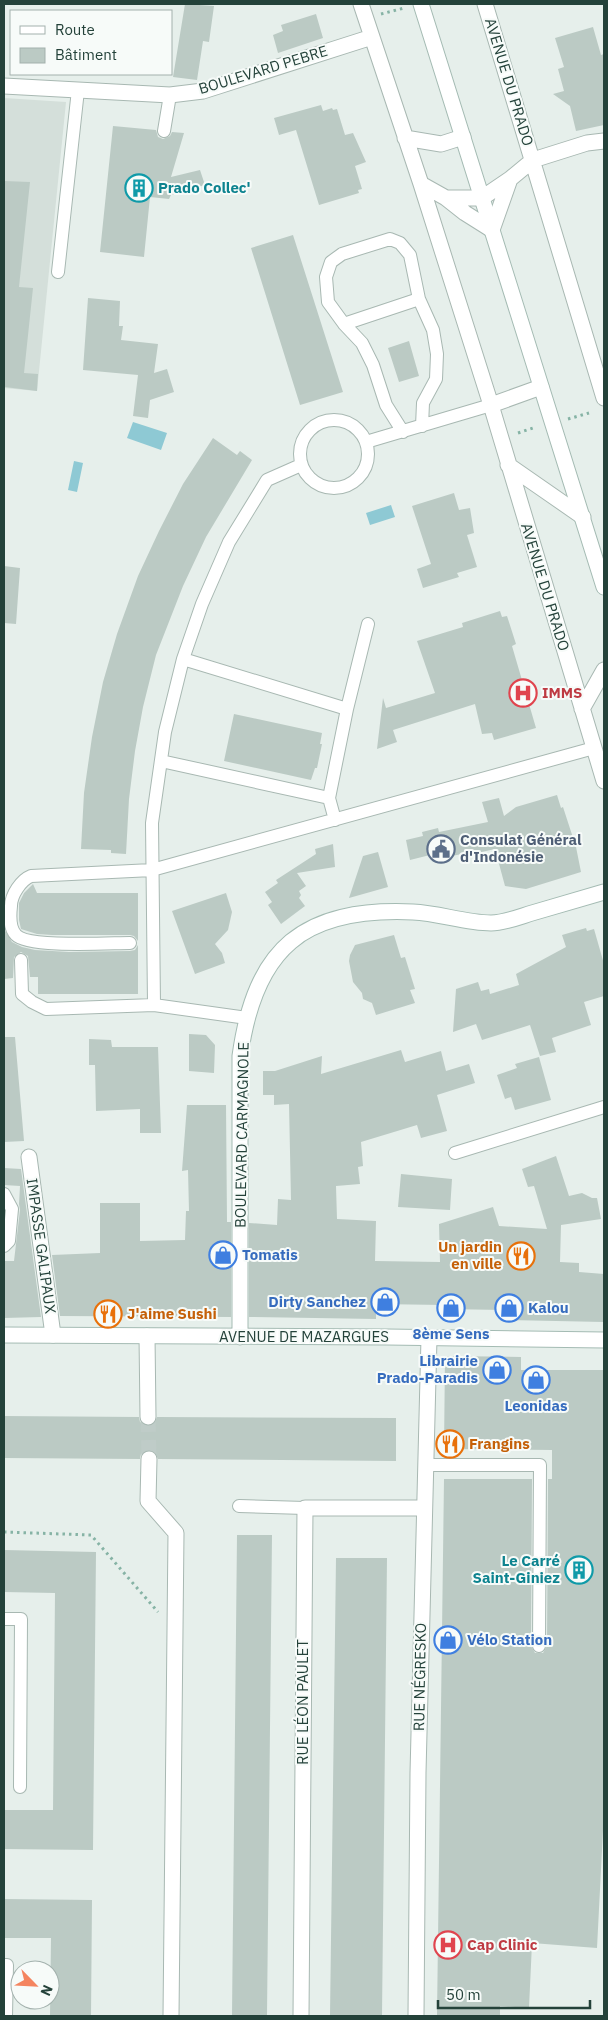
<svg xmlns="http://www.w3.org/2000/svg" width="608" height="2020" viewBox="0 0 608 2020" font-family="'IBM Plex Sans',sans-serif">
<rect width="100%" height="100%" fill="#e6efeb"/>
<path fill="#d4dfda" d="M4,98L66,102L37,391L4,388Z"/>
<path fill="#8ec9d4" d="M133,422L167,433L161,450L127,438Z
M74,461L83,463L77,492L68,490Z
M391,505L395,517L370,525L366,513Z"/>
<path fill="#bbcac4" d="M185,4L214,6L209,42L203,41L197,80L173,77Z
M316,14L323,38L278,53L273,35L283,31L281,25Z
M593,27L601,55L604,54V125L576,131L570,106L553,94L564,91L558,69L564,67L555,38Z
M321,105L323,111L332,108L333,110L337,109L345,135L353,133L366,162L355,166L362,189L358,190L359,193L319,205L296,130L279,135L274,118Z
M113,126L156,130L158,137L163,139L170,136L172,132L184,133L171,177L200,170L205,185L171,195L169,199L150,197L144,257L100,252Z
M4,181L30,182L19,287L33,288L24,373L38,374L37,391L5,387Z
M293,235L343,392L300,405L251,248Z
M88,298L120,301L119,326H123L121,340L158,344L154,373L167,369L174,392L150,400L148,418L133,416L138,375L83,370Z
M409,341L419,376L399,382L388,348Z
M213,438L237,455L240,451L252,460L206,537L183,586L156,655L143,707L135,751L129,799L126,854L111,853V850L81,849L84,793L92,737L103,682L117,634L138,576L159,531L183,484Z
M454,493L459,510L470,508L474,533L467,535L477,567L457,573L459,577L423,588L417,569L431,564L412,506Z
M4,566L20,568L16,624L4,623Z
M500,611L502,617L507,616L516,644L512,646L536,728L494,740L492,733L482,734L475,704L393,730L397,742L377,749L383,698L386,708L435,693L417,641L463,627L462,623Z
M234,714L322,733L320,744H322L317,768H315L311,780L224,761Z
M557,795L561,808L563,807L576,847L581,872L526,889L505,886L495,849L468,855L467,853L431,860L430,855L410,860L406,840L423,836L422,832L438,828L439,832L488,822L482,802L499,798L504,816L516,807Z
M333,844L335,867L297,873L306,886L299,891L301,895L299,898L305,906L281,924L268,905L272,902L265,892L278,883L276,880L316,854L315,849Z
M378,852L388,887L349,898L363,856Z
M33,884L37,893H138V941L134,936L130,935H52L37,934L21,929L19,920V903L24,893Z
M226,893L232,912L228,930L215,944L222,953L225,963L195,974L172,911Z
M586,928L587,931L594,929L604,964V996L584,1002L591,1025L552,1038L556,1052L540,1056L530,1025L482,1040L476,1024L453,1032L456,989L478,982L481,991L489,989L490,994L519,985L516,974L566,947L562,935Z
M4,929L12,942L22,947L35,950L69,952L130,951L135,950L138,945V994H38V977H30L28,956L21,952L14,957L13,978L4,979Z
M394,935L401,958L405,957L415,989L410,990L415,1003L376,1015L372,1003L363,999L362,993L353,982L349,961L350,955L355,945Z
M189,1034L206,1035L215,1045L214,1073L189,1071Z
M4,1037H15L24,1141L4,1142Z
M89,1039L111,1040L112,1047H158L161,1133H140V1109L96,1111L95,1065H89Z
M401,1050L405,1062L441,1051L446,1071L469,1064L475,1083L437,1095L447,1131L421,1138L417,1125L361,1142L363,1166L358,1167L360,1184L336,1186L337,1219L376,1221L375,1261L440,1262L439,1224L493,1207L499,1226L547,1229L534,1186L528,1187L522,1169L556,1156L569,1196L582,1193L592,1198H597L601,1219L561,1225L560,1262L579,1263V1272L604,1274V1322L503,1320V1310L444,1309V1305L376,1304V1319L249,1317V1223L277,1225L278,1199L291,1200L289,1104L274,1105V1095H263V1071H275L322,1056L321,1074Z
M539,1057L551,1100L515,1110L511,1097L505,1099L497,1075L517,1068L515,1064Z
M187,1105H226L227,1222H231V1317L60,1316L52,1255L100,1253V1203H140V1241L185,1240L186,1211H189L188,1170L182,1171Z
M4,1168L21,1169L41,1317L4,1318V1261H14L20,1210L19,1204L20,1186L4,1185Z
M401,1174L452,1179L450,1210L398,1207Z
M445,1356L521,1357V1370H604V1811L597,1948L532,1943L529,2008L500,2006V2016H437L444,1479H532L531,1646L535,1653H543L547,1646L548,1479H552V1450L444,1449Z
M4,1416L139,1417L140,1422L148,1426L153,1425L157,1417L396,1418V1461L158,1459L154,1451L149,1450L141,1454L140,1459L4,1458Z
M237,1535H272L267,2016H232Z
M4,1550L96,1552L93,1850L4,1849V1810H53L55,1593L4,1592Z
M336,1558H387L382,2016H330Z
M4,1899L92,1900L91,2016H50L51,1938H4Z"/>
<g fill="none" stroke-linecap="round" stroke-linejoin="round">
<path stroke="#bfccc8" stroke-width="15" stroke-dasharray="15 8" stroke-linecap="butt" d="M148,1417L149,1459"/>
<g stroke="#a8b8b2" stroke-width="14">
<path id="lane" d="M164,131L170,95
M58,272L78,90
M344,324L419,299
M300 454a34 34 0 1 1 68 0a34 34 0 1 1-68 0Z
M403,432L386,405L373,365L362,343L344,324L328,302L326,277L331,262L342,254L390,239L400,243L410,255L419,299L433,330L437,354L436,379L423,403L422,426
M366,442L491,405
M183,659L347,709
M161,761L329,798
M335,820L329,798L347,709L368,624
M130,943C109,943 28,948 16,935C9,928 10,915 11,906C11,895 21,880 31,876L152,870L594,748
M21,960L22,994L32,1002L46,1009L154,1005L247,1018
M154,1005L152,823L165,732L183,659L202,604L229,542L267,480L301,465
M455,1153L604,1107
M4,1194L12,1209L9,1241L4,1246
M425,1465H540L539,1646
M239,1506L305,1508
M4,1619H21L20,1787
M4,1965H7L6,2016"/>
</g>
<g stroke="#a8b8b2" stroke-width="17">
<path id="street" d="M361,4L421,184L491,405L604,781
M485,4L604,398
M4,86L170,95L203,91L372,37
M405,138L441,144L463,137
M421,184L446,198H482L510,179L533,160L587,143L604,141
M446,198L465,213L492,230L510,179
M491,405L541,387
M508,465L583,517
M582,709L604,670
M29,1157L53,1335
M147,1336L148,1417
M149,1459L148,1501L176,1533L171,2016
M301,2016L305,1508H424
M416,2016L418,1773L429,1338"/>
</g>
<g stroke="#a4bbb3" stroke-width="17">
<path id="secondary" d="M421,4L604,587
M4,1335L387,1337L604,1340
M240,1337V1056C255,948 303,907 413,912C439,913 465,923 491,923C504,923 519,917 532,913C556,906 580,899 604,892"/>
</g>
<path stroke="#86b3a5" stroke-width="3" stroke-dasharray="2.5 4" stroke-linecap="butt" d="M381,14L404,8
M568,419L589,413
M518,433L536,427
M4,1532L91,1535L158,1612"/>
<use href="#lane" stroke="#fff" stroke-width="12"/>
<use href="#street" stroke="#fff" stroke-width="15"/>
<use href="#secondary" stroke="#fff" stroke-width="15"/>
</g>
<defs>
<g id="building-ring" transform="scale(1.4375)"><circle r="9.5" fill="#f7fbf9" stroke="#0f9aa8" stroke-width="1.5"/><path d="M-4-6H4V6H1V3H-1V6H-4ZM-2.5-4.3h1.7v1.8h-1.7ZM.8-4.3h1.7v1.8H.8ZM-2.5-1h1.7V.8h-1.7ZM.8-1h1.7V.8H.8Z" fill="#0f9aa8"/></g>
<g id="hospital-ring" transform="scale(1.4375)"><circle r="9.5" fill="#f7fbf9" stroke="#e0444e" stroke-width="1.5"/><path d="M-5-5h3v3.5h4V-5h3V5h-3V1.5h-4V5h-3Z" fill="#e0444e"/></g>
<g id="civic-ring" transform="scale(1.4375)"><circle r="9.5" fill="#f7fbf9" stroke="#5c6f8a" stroke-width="1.5"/><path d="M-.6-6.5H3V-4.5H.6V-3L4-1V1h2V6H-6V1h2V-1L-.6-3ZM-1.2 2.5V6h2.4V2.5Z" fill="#5c6f8a"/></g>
<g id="shop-ring" transform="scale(1.4375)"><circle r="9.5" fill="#f7fbf9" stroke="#3f7fe0" stroke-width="1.5"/><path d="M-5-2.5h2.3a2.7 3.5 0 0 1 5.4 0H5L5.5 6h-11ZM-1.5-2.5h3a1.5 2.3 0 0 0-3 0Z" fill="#3f7fe0"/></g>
<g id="restaurant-ring" transform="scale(1.4375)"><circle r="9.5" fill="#f7fbf9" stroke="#e8710a" stroke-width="1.5"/><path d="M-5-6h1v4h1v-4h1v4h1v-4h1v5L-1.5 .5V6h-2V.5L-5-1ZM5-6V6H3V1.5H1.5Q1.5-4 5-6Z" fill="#e8710a"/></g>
</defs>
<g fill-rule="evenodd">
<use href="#building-ring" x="139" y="188"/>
<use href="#hospital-ring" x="523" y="693"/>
<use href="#civic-ring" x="441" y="849"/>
<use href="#shop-ring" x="223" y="1255"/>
<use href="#restaurant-ring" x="521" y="1256"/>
<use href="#shop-ring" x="385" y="1302"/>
<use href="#shop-ring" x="451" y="1308"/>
<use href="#shop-ring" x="509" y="1308"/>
<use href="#restaurant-ring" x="108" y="1314"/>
<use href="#shop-ring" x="497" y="1370"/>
<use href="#shop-ring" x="536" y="1380"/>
<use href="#restaurant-ring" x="450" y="1444"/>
<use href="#building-ring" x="579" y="1570"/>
<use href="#shop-ring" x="448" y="1640"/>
<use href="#hospital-ring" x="448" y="1945"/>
</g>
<g text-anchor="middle" stroke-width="4" stroke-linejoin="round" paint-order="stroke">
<g font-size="15" fill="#24423a" stroke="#f7fbf9">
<text transform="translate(263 70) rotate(-17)" y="5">BOULEVARD PEBRE</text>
<text transform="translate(509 82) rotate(73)" y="5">AVENUE DU PRADO</text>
<text transform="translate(545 587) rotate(73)" y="5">AVENUE DU PRADO</text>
<text transform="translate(242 1135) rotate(-89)" y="5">BOULEVARD CARMAGNOLE</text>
<text transform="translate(41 1246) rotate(82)" y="5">IMPASSE GALIPAUX</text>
<text x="304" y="1342">AVENUE DE MAZARGUES</text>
<text transform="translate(420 1677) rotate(-89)" y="5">RUE NÉGRESKO</text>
<text transform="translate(303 1702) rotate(-90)" y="5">RUE LÉON PAULET</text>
</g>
<g font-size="15" font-weight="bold" fill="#0d838f" stroke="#f7fbf9" text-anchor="start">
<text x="158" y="193">Prado Collec'</text>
<text x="560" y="1566" text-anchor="end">Le Carré<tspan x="560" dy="17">Saint-Giniez</tspan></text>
</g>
<g font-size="15" font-weight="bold" fill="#be3a42" stroke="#f7fbf9" text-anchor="start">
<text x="542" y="698">IMMS</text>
<text x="467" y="1950">Cap Clinic</text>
</g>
<g font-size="15" font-weight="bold" fill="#4e5e75" stroke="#f7fbf9" text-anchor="start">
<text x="460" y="845">Consulat Général<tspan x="460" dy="17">d'Indonésie</tspan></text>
</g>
<g font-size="15" font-weight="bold" fill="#c56008" stroke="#f7fbf9" text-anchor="start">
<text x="502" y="1252" text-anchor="end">Un jardin<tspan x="502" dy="17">en ville</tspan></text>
<text x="127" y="1319">J'aime Sushi</text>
<text x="469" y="1449">Frangins</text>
</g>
<g font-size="15" font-weight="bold" fill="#366cbe" stroke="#f7fbf9" text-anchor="start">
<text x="242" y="1260">Tomatis</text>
<text x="366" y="1307" text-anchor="end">Dirty Sanchez</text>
<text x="528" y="1313">Kalou</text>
<text x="451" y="1339" text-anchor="middle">8ème Sens</text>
<text x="478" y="1366" text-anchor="end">Librairie<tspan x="478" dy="17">Prado-Paradis</tspan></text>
<text x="536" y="1411" text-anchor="middle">Leonidas</text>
<text x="467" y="1645">Vélo Station</text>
</g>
</g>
<rect width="608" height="2020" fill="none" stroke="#24423a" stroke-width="10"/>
<rect x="10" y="10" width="162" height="65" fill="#f7fbf9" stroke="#a3b1ad"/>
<rect x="20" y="26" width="25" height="8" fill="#ffffff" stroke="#a3b1ad"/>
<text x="55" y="35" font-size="15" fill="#24423a">Route</text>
<rect x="20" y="48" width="25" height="15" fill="#bbcac4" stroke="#a3b1ad"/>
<text x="55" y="60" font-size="15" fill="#24423a">Bâtiment</text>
<g transform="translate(35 1985) rotate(114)"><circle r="24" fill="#f7fbf9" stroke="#a3b1ad"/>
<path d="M0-4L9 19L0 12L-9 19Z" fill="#f4845f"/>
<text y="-8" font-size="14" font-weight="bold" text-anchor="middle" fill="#24423a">N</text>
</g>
<path d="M438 2000v8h152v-8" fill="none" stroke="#24423a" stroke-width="2.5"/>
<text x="446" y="2000" font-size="15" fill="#24423a" stroke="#f7fbf9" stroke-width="4" paint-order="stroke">50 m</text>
</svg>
